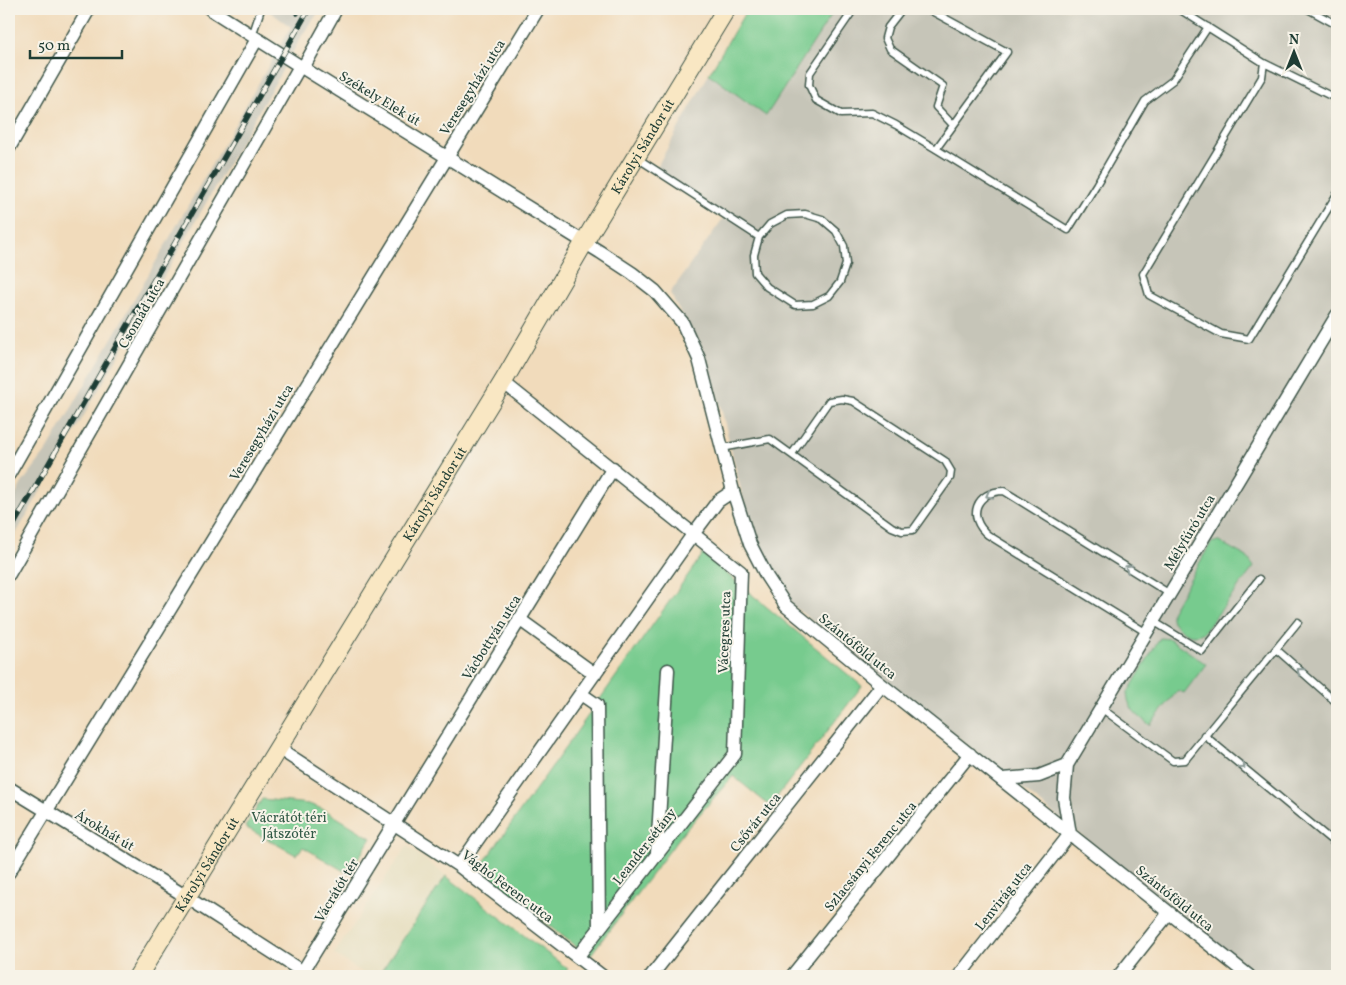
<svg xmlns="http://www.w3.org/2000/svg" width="1346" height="985" viewBox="0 0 1346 985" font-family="Vollkorn,serif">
<rect width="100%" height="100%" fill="#f7f3e8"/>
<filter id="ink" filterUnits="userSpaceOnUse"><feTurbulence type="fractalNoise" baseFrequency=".02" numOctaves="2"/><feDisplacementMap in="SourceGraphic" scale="10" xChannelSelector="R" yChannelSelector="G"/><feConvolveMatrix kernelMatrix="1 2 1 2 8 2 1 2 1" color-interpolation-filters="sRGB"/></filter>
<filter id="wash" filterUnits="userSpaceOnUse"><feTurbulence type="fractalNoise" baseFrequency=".0096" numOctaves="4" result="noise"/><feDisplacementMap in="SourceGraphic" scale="20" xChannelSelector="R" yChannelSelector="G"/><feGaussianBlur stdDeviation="1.12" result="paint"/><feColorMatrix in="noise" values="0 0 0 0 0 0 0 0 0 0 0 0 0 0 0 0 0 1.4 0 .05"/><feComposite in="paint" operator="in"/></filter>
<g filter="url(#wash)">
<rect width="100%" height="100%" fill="#f1dbbb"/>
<path fill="#e4dbba" d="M407,846L568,969L562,976H368L334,954Z"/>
<path fill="#c6c5b8" d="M266,9H321L303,34L9,546V507L22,483L48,449L291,27Z
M835,9H1337V976H1257L792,605L775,579L760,551L749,523L722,412L705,359L670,293L724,217L654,172L709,74L766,116Z"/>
<path fill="#77cb8e" stroke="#4b8461" d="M747,9H835L766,116L709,74Z
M1218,541L1247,557L1254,567L1204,632C1190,640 1179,630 1171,619V612L1211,543Z
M703,554L862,686L770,806L733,776L683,833L589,957L479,869Z
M1160,638L1170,639L1206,664L1184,693L1178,690L1150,725C1138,716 1128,709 1127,694Z
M262,799L309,804L325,810L371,838L349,874L303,847L296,855L245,827Z
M446,876L568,969L562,976H378Z"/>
</g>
<g filter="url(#ink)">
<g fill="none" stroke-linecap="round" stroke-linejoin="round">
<g stroke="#3e5548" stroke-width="9">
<path id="lane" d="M854,9L810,73L809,85L816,100L841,114L872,113L896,125L936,149
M902,9L888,27L885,38L890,49L943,86L936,107L953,125
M928,9L1007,52L936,149L1068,230L1096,185L1145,101L1173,80L1208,27
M1179,9L1264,63L1337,99
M1308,9L1337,25
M252,36L261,9
M1264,63L1262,77L1143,274L1149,295L1221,334L1249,339L1337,194
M637,158L759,237
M805,214L822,219L836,231L844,246L846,264L840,282L829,296L813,304L795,305L767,287L755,273L754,255L759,237L770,224L787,215Z
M722,448L770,439L892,527L902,531L913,530L950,478L951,471L945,461L853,401L842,399L829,401L792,454
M1153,621L1202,651L1259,579
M1147,633L988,535C966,517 976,491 1004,491L1170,594
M1276,649L1298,622
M1101,708L1173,761L1185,760L1276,649L1337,703
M1204,735L1337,845"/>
</g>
<g stroke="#3e5548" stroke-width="15">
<path id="street" d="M210,9L303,68L600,252L632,273L655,291L682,322L699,359L733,491L750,544L767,577L786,606L882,685L1249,976
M303,68L336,9
M9,148L89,9
M503,382L741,572L735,754L578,956
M9,474L257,39
M9,574L300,66
M519,619L595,674
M581,694L597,705L599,929
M278,748L459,866L602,976
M1003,779L1039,776L1067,765
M9,788L177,891L303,972
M1070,834L1064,798L1067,765L1337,315
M657,853L668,670
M459,866L694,533L718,501L733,491
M9,872L538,9
M300,976L613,468
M651,976L882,685
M792,976L970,754
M959,976L1070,834
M1119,976L1169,913"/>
</g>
<g stroke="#3e5548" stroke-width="20">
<g id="secondary">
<path id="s1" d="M138,976L503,382L592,229L726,9"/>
</g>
</g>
<use href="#lane" stroke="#fff" stroke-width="6"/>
<use href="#street" stroke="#fff" stroke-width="12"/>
<use href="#secondary" stroke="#f9e7c3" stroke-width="18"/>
<g stroke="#1f3d34" stroke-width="5.5">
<path id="rail" d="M297,13L299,9
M9,533L309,9"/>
</g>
<use href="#rail" stroke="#f7f3e8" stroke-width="4" stroke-dasharray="11" stroke-linecap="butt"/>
</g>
<defs><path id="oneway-chevron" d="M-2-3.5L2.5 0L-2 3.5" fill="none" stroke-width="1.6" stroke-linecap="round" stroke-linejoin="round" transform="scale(1.25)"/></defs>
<g stroke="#8f9e9a">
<use href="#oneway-chevron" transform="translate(989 495) rotate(152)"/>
<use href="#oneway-chevron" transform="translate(1128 568) rotate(-148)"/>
<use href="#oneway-chevron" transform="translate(1300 671) rotate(-139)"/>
<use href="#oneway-chevron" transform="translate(1242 766) rotate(39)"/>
</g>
</g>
<g text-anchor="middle" stroke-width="4" stroke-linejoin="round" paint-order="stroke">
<g font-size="14" fill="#1f3d34" stroke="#f7f3e8">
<text transform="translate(472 87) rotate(-58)" y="5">Veresegyházi utca</text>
<text transform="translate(380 98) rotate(31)" y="5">Székely Elek út</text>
<text dy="5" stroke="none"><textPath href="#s1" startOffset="971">Károlyi Sándor út</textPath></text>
<text transform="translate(141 313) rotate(-60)" y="5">Csomád utca</text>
<text transform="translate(261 432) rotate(-59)" y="5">Veresegyházi utca</text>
<text dy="5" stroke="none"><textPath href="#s1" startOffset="566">Károlyi Sándor út</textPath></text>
<text transform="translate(1189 532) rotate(-59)" y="5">Mélyfúró utca</text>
<text transform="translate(724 632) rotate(-88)" y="5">Vácegres utca</text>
<text transform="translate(491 637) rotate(-58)" y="5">Vácbottyán utca</text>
<text transform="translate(858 646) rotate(39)" y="5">Szántóföld utca</text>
<text transform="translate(755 822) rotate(-51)" y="5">Csővár utca</text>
<text transform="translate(105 830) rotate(31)" y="5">Árokhát út</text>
<text transform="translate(644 846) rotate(-52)" y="5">Leander sétány</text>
<text transform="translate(870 856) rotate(-51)" y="5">Szlacsányi Ferenc utca</text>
<text dy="5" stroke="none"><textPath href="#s1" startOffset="131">Károlyi Sándor út</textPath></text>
<text transform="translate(508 886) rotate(37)" y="5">Vághó Ferenc utca</text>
<text transform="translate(336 890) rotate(-59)" y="5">Vácrátót tér</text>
<text transform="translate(1003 896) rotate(-52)" y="5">Lenvirág utca</text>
<text transform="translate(1175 898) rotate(39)" y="5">Szántóföld utca</text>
</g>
<g font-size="14" fill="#315946" stroke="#f7f3e8">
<text x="289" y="822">Vácrátót téri<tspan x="289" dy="16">Játszótér</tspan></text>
</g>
</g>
<rect width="1346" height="985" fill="none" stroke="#f7f3e8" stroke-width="30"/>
<g transform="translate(1294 52)" stroke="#f7f3e8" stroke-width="4" paint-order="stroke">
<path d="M0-4L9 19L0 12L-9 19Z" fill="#1f3d34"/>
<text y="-8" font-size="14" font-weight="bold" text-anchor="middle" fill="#1f3d34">N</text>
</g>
<path d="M30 50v8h92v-8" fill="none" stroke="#1f3d34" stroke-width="2.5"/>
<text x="38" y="50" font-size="15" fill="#1f3d34" stroke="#f7f3e8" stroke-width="4" paint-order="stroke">50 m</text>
</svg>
